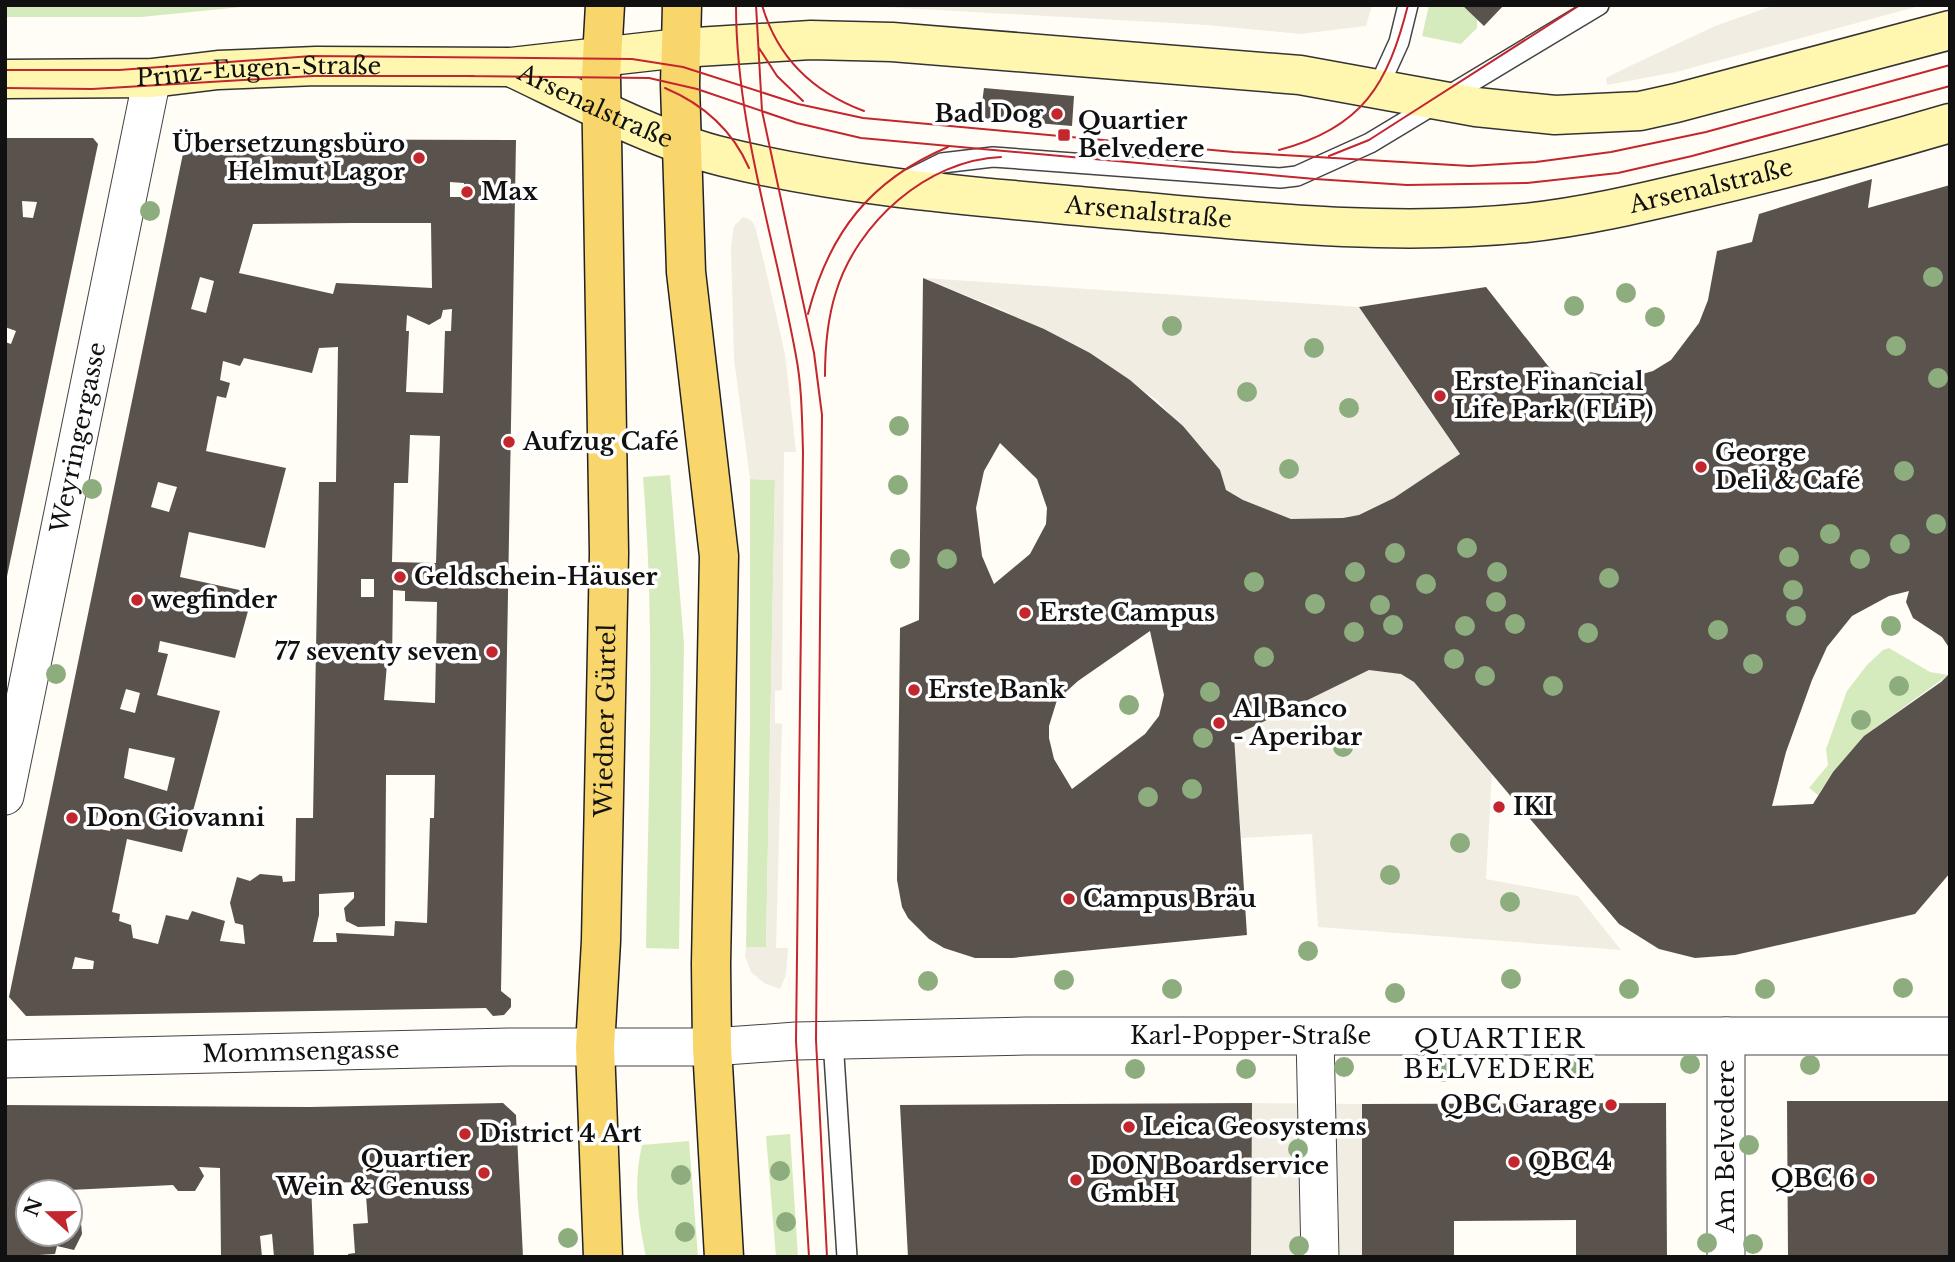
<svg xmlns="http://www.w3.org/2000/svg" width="1955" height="1262" viewBox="0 0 1955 1262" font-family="'Libre Baskerville',serif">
<rect width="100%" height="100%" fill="#fffdf5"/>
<path fill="#d5ebbd" d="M5,5H262L141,17H5Z
M1429,5H1462L1477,19V28L1461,44L1422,36Z
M670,475L684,644L679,949L646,948C648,791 656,634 643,477Z
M750,479L775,480L766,947H746L750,728Z
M1889,648L1930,672L1948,675L1864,736L1833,772L1818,795L1809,788L1828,765L1826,749L1847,691L1867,665L1883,650Z
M790,1134L798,1257H776L766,1136Z
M689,1141L698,1257H646C638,1217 633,1185 642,1145Z"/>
<path fill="#f1ede2" d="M848,5H1372L1366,26L1300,34L1207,25Z
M1775,5H1923L1676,72L1607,85L1606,78L1630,66L1715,26Z
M743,217L751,220L755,226L764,262L785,354L796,452H784L782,690L775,691V723L782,724L776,948H788L786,975L780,989L764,983L751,972L745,956L746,947H766L775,480L750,479L734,359L731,247L734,226Z
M923,278L1359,307L1470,469L1492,773L1486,879L1578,896L1621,950L1318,927L1312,834L1241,838L1234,736L1229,506L1220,470L1158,401L1090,353L998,308Z
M1252,1103L1362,1104V1257H1251Z"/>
<path fill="#5a524d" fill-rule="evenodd" d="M1462,5H1504L1484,26Z
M984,88L1074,96L1072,126L980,118Z
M5,138H93L98,144L6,581L5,342L11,344L16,331L5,327ZM22,201L37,202L33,218L23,217Z
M186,139L516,140L501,991L511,999V1007L504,1015L493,1016L486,1008L26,1016L9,997ZM450,182L464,183L463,197H450ZM353,223H431L432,288L336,283L333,294L239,273L253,224ZM200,277L214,281L206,313L191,309ZM452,309L451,331H445L443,393L406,392L409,331H406L407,315L429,325L441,318L443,310ZM338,347L336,482H319L313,818H296L295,881L283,882L282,876L260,874L250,881L237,877L230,903L235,923L243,925L245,944L220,941L225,921L192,911L188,920L166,915L158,944L133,938L131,925L119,921L120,914L112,912L127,839L182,852L220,711L157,695L168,654L158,652L160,641L235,658L253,593L180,577L189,532L265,548L286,468L206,451L217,396L226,398L230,383L220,380L223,361L240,366L244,358L312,373L319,348ZM410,435L440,436L436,563L392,562L394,483H408ZM158,482L177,487L169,512L151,507ZM361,579H374V597H361ZM393,590L405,591V601L437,602L435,703L384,700L387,664L392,665ZM126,689L140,693L135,713L120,709ZM129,748L175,758L167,791L124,778ZM386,775H435L434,818H430L427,923L395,921L394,936L336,933L337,942H313L319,915V894L354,892V898L344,908L346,921L358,927L385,926ZM99,809L114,813L110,831L95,828ZM75,957L94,961L93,969H72Z
M1872,179L1868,208L1950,185V649L1942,637L1913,618L1906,602L1909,591L1889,596L1852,616L1827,647L1812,680L1786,752L1772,806L1813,804L1833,772L1864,736L1941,682L1950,673V873L1915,914L1735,955L1695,958L1659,949L1619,924L1414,682L1401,674L1369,670L1234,736L1247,935L1012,958H975L944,948L929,939L908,918L902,907L897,880L900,628L919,620L923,278L1044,329L1090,353L1130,380L1183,426L1220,470L1226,490L1243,500L1291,519L1343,518L1359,515L1394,498L1460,454L1359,307L1486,287L1552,371L1583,393L1590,372L1624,379L1653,371L1671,360L1699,323L1708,300L1717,251L1752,242L1759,214ZM1000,443L1037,479L1047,508L1046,524L1030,554L994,584L982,556L976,508L984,471ZM1150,631L1164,695L1159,716L1145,734L1072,789L1054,759L1049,738V726L1057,700L1078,681Z
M1787,1101H1950V1257H1788Z
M503,1103L516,1115L523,1257H348V1254L355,1253L353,1224L368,1223L365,1182L311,1183L314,1257H274L272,1234L260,1236L262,1257H221L220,1168L199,1167L204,1176L195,1191H178L173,1185L28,1192V1234H70V1218L81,1223L82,1234L74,1250L57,1246L55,1254L5,1257L7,1105L310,1107Z
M1252,1103L1251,1257H908L900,1105Z
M1666,1103L1667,1257H1576V1220L1454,1221V1257H1362V1104Z"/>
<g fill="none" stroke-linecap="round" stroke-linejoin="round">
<g stroke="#444" stroke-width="22">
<path id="lane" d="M1378,88L1399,42L1408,5
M900,184L942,163L993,157L1280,178L1297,176L1370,143L1599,5
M833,1040L847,1257"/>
</g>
<g stroke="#444" stroke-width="39">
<g id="street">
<path id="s1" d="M5,796L152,78"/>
<path d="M1726,1036V1257"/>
<path d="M1315,1037L1320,1257"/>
<path id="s2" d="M5,1059L509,1047H712L796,1041L1026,1036H1950"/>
</g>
</g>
<g stroke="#333" stroke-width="41">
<g id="secondary">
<path id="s3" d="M513,68C576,98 657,141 724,157C851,188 982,197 1112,209C1250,221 1387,237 1525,223C1582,217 1637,204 1692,191C1779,171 1865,148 1950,123"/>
<path id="s4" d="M5,79L152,78L218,70L316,66L511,67L680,48L811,40L892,42L1300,75L1476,107L1555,115L1640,111L1676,103L1950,30"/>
</g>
</g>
<g stroke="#222" stroke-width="41">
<g id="primary">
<path d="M682,5L680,85L686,272L719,556L711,964L712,1047L724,1257"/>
<path id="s5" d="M603,1257L595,1047L601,941L609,553L601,76L605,5"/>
</g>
</g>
<use href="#lane" stroke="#fff" stroke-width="19"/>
<use href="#street" stroke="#fff" stroke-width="37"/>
<use href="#secondary" stroke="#fff6b0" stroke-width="38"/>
<use href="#primary" stroke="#f9d66b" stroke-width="38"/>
<path stroke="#c4262e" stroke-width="2" d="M736,5C736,126 775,239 796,356C802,387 802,420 803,452L796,1041L809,1257
M756,5L762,111L814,353L822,415L816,1040L827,1257
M762,5C777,57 813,92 864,111
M759,48L777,76L803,101
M5,70H119L312,56L632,59L683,67L798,104L863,118L1234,152L1470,166L1536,162L1611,152L1706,132L1950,65
M464,76L649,78L697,89L797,123L861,138L1315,179L1407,185L1527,183L1618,173L1692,156L1950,86
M5,88L92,89L313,76H474
M665,88C703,104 732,129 749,168
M1279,150C1363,128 1388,84 1408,5
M1329,156L1369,140L1580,5
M808,314C829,233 870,180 948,147
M825,376C825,347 827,320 836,292C857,223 927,160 1001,157"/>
</g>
<g fill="#8dad7f">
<circle cx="150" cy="211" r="10"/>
<circle cx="1933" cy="277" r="10"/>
<circle cx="1626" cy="293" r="10"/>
<circle cx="1574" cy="306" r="10"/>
<circle cx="1655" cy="317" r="10"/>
<circle cx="1172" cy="326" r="10"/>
<circle cx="1896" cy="346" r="10"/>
<circle cx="1314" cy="348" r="10"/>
<circle cx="1938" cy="378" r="10"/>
<circle cx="1247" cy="392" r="10"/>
<circle cx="1349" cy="408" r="10"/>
<circle cx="899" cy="426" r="10"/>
<circle cx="1289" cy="469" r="10"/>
<circle cx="1904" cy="471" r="10"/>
<circle cx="898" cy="485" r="10"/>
<circle cx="92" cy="489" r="10"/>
<circle cx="1936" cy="524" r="10"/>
<circle cx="1830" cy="534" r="10"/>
<circle cx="1900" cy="544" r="10"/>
<circle cx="1467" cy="548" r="10"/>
<circle cx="1395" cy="553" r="10"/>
<circle cx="1789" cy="557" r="10"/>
<circle cx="900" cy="559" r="10"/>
<circle cx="947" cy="559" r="10"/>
<circle cx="1860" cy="559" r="10"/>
<circle cx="1355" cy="572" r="10"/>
<circle cx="1497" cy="572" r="10"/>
<circle cx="1609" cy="578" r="10"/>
<circle cx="1254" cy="582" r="10"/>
<circle cx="1426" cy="584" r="10"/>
<circle cx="1793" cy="590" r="10"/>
<circle cx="1496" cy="602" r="10"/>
<circle cx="1315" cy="604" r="10"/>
<circle cx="1380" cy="605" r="10"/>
<circle cx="1796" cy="616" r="10"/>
<circle cx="1515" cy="624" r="10"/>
<circle cx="1393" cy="625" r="10"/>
<circle cx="1465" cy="626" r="10"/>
<circle cx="1891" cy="626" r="10"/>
<circle cx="1718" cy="630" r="10"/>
<circle cx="1354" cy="632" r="10"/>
<circle cx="1588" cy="633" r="10"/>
<circle cx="1264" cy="657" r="10"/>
<circle cx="1454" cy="659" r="10"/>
<circle cx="1753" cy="664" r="10"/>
<circle cx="56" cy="674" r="10"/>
<circle cx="1485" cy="676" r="10"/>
<circle cx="1553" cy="686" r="10"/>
<circle cx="1899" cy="686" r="10"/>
<circle cx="1210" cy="692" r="10"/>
<circle cx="1129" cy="705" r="10"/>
<circle cx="1861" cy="720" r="10"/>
<circle cx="1203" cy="738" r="10"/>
<circle cx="1343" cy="747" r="10"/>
<circle cx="1192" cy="789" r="10"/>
<circle cx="1148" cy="797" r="10"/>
<circle cx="1460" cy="843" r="10"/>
<circle cx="1390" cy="875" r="10"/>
<circle cx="1510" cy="902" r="10"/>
<circle cx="1308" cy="951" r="10"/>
<circle cx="1511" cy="979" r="10"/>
<circle cx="1064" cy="980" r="10"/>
<circle cx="928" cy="981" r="10"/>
<circle cx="1903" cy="988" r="10"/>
<circle cx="1172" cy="989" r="10"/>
<circle cx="1629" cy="989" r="10"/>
<circle cx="1765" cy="989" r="10"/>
<circle cx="1395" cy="993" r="10"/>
<circle cx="1690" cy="1064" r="10"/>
<circle cx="1810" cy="1065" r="10"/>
<circle cx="1344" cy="1067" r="10"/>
<circle cx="1135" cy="1069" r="10"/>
<circle cx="1246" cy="1069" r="10"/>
<circle cx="1577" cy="1069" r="10"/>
<circle cx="1443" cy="1072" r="10"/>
<circle cx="1749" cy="1145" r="10"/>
<circle cx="1298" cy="1149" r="10"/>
<circle cx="780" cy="1171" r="10"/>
<circle cx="681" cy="1175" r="10"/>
<circle cx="786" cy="1222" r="10"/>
<circle cx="685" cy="1232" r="10"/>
<circle cx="568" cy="1238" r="10"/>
<circle cx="1707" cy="1243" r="10"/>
<circle cx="1753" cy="1244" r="10"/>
<circle cx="1299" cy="1246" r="10"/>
</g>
<g fill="#c4262e" stroke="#fff" stroke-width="2.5">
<circle cx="1057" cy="114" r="7"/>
<rect x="1057" y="128" width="14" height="14" rx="3.5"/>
<circle cx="419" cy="158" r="7"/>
<circle cx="467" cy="192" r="7"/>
<circle cx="1440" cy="396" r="7"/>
<circle cx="509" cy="442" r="7"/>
<circle cx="1701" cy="467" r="7"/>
<circle cx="400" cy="577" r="7"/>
<circle cx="137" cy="600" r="7"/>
<circle cx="1025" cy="613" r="7"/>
<circle cx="492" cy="652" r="7"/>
<circle cx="914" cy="690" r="7"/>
<circle cx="1219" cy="723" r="7"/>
<circle cx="1499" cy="807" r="7"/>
<circle cx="72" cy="818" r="7"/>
<circle cx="1069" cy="899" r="7"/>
<circle cx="1611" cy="1105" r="7"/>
<circle cx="1129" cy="1127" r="7"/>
<circle cx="465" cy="1134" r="7"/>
<circle cx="1514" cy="1162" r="7"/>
<circle cx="484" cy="1173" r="7"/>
<circle cx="1869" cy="1179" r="7"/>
<circle cx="1076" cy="1180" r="7"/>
</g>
<g text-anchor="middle" stroke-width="7" stroke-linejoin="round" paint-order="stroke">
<g font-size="24" fill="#111" stroke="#fff">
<text dy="8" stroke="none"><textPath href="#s4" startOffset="254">Prinz-Eugen-Straße</textPath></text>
<text dy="8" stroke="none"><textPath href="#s3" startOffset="91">Arsenalstraße</textPath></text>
<text dy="8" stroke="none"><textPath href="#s3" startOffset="1225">Arsenalstraße</textPath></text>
<text dy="8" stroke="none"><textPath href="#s3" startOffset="658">Arsenalstraße</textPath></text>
<text dy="8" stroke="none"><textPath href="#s1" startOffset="366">Weyringergasse</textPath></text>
<text dy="8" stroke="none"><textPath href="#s5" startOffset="537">Wiedner Gürtel</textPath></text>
<text dy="8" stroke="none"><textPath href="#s2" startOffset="1246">Karl-Popper-Straße</textPath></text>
<text dy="8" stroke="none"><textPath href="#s2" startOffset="296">Mommsengasse</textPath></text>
<text transform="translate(1726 1146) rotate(-90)" y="8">Am Belvedere</text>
</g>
<g font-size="24" font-weight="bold" fill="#111" stroke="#fff" text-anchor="start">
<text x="1043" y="122" text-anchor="end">Bad Dog</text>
<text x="1078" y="129">Quartier<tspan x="1078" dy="28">Belvedere</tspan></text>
<text x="405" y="152" text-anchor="end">Übersetzungsbüro<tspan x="405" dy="28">Helmut Lagor</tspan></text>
<text x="481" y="200">Max</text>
<text x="1454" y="390">Erste Financial<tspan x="1454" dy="28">Life Park (FLiP)</tspan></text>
<text x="523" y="450">Aufzug Café</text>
<text x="1715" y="461">George<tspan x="1715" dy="28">Deli &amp; Café</tspan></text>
<text x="414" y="585">Geldschein-Häuser</text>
<text x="151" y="608">wegfinder</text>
<text x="1039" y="621">Erste Campus</text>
<text x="478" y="660" text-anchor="end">77 seventy seven</text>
<text x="928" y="698">Erste Bank</text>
<text x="1233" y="717">Al Banco<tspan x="1233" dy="28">- Aperibar</tspan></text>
<text x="1513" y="815">IKI</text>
<text x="86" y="826">Don Giovanni</text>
<text x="1083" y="907">Campus Bräu</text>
<text x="1597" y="1113" text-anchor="end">QBC Garage</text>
<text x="1143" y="1135">Leica Geosystems</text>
<text x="479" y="1142">District 4 Art</text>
<text x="470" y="1167" text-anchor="end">Quartier<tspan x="470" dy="28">Wein &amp; Genuss</tspan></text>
<text x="1528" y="1170">QBC 4</text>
<text x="1090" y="1174">DON Boardservice<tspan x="1090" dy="28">GmbH</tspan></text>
<text x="1855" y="1187" text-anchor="end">QBC 6</text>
</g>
<g font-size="26" letter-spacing="2" fill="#111" stroke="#fff">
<text x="1500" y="1048">QUARTIER<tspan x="1500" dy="30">BELVEDERE</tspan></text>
</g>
</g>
<rect width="1955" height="1262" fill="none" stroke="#111111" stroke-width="14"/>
<g transform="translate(49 1213) rotate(291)"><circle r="33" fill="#ffffff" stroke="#a0a0a0" stroke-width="2"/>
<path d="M0-5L12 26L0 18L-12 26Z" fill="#c4262e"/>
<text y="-10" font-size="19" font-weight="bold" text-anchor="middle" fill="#111111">N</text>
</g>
</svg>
